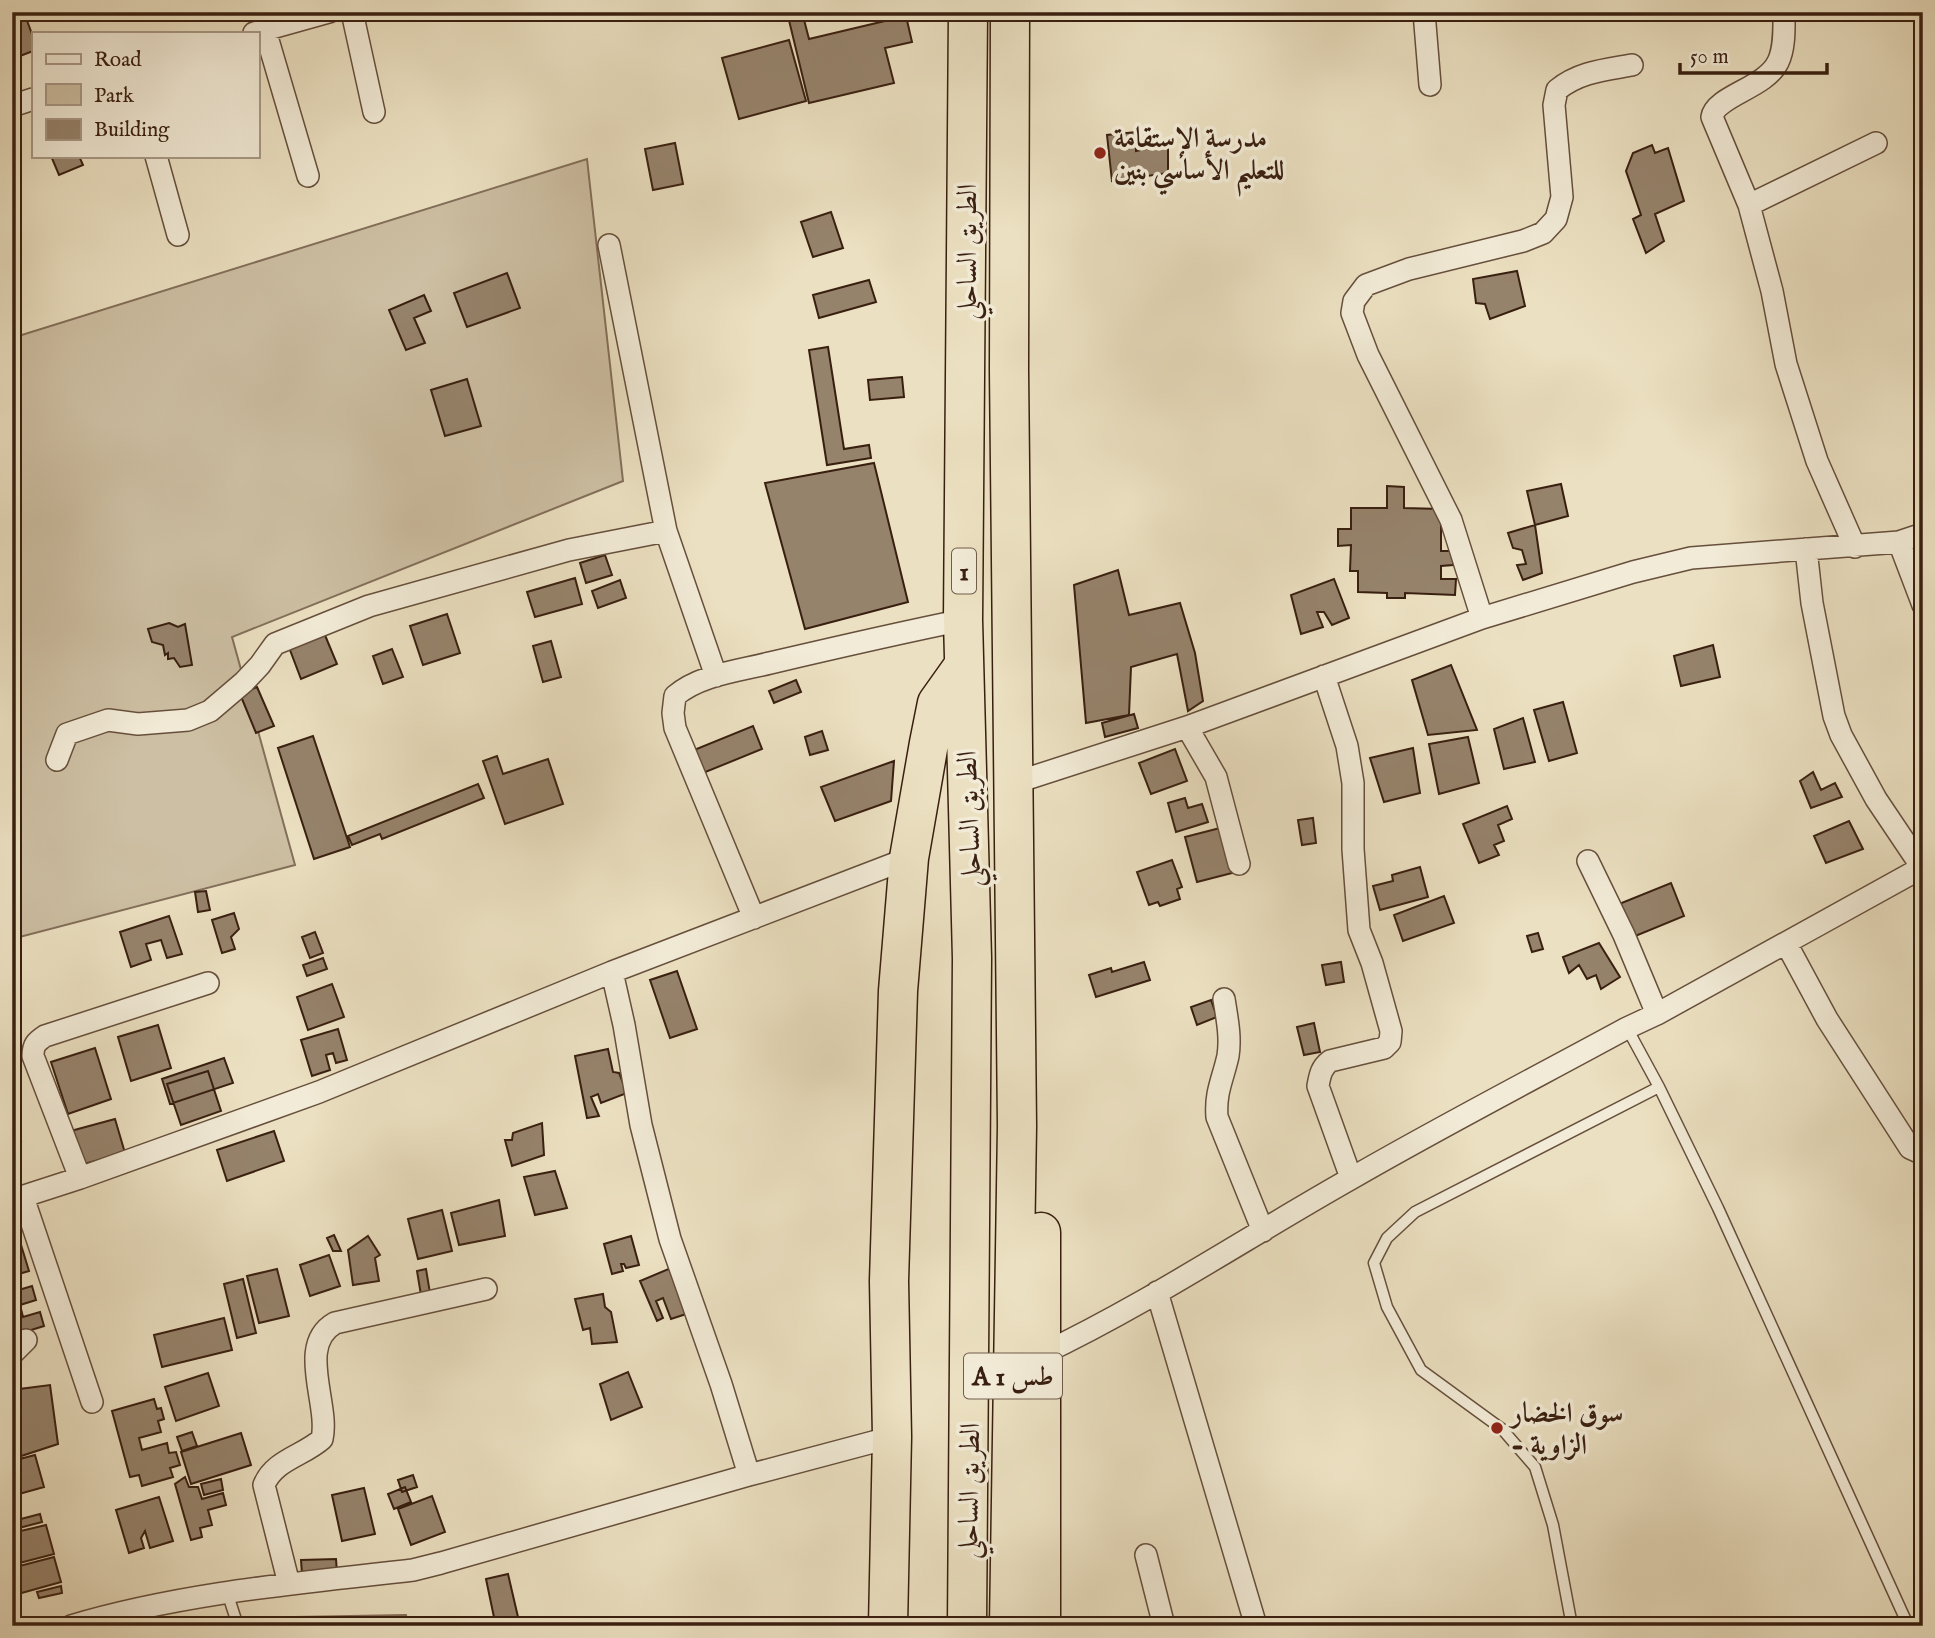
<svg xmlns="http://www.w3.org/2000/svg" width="1935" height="1638" viewBox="0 0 1935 1638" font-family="'IM FELL English',Amiri,serif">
<rect width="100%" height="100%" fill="#ebe0c1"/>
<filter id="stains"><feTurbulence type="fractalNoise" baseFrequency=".00286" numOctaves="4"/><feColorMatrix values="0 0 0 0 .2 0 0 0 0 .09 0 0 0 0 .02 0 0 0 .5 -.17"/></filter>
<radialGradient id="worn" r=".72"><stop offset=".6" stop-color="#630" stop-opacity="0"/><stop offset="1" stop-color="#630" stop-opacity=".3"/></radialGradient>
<path fill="#cdbfa3" stroke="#836f5a" stroke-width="2" d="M587,159L623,481L232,637L295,865L12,939V338Z
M406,1615L408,1626H234L294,1617Z"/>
<path fill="#96836c" stroke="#391f10" stroke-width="2" d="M787,12H802L809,39L906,16L912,42L885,48L894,83L809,103Z
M25,15L33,37V51L12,59V20Z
M789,40L806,101L739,119L722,58Z
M1136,132V151L1168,144V173L1112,181L1107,135Z
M675,143L683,184L653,190L645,149Z
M1652,145L1655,153L1668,148L1684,201L1655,214L1664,241L1646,253L1633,219L1641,215L1626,171L1633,153Z
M51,156H79L83,165L59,175Z
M831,212L843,248L813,257L801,222Z
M1517,271L1525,306L1490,319L1485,304L1476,303L1473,279Z
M507,273L520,308L467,327L454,293Z
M869,280L876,302L819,318L813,295Z
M424,295L431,311L414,318L425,343L406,350L389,310Z
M828,347L844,449L869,445L871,458L827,465L809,350Z
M902,377L904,397L870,400L868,380Z
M467,379L481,426L445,436L431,390Z
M874,463L908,602L805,629L765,483Z
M1561,484L1568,516L1535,525L1527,491Z
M1387,486L1404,487V508L1441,509V551H1453V565L1441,566V579H1456L1455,595L1405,593V598H1387V593L1358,592V571H1350L1351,545L1338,546V529H1351V508H1387Z
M1535,525L1542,573L1523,580L1517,565L1526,564L1522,550L1513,548L1508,533Z
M605,555L612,575L586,583L580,563Z
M1118,570L1129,615L1180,603L1195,653L1203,701L1188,711L1177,654L1131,667L1129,715L1086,723L1074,585Z
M575,578L582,604L535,617L527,592Z
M1334,579L1349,618L1332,625L1324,612H1317L1323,627L1301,634L1291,595Z
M620,580L626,598L598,608L592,591Z
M447,614L460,653L423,665L410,626Z
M169,623L178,627L185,624L192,665L180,667L174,658L168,659V653L165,655L163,645L152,642L148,629Z
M322,628L337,664L301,679L287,642Z
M551,641L561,677L543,682L533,646Z
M1713,645L1720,677L1681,686L1674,656Z
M392,649L403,677L383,684L373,656Z
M1451,665L1477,730L1428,735L1412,680Z
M796,680L801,692L774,703L769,691Z
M257,687L274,726L256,733L240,694Z
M1563,702L1577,753L1549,761L1534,710Z
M1134,714L1138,728L1105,737L1102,723Z
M1523,718L1535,762L1504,769L1494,729Z
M753,726L762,749L703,773L694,750Z
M822,731L828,750L810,755L805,737Z
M313,736L350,847L314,859L278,748Z
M1468,737L1479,783L1439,794L1429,744Z
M1413,748L1420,793L1384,802L1370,758Z
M1175,749L1187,781L1151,794L1139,763Z
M497,756L503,774L548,759L563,804L505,824L483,761Z
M894,761L891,801L835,821L821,787Z
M1813,772L1821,790L1835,783L1842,797L1811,808L1800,781Z
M478,784L484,798L382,839L380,834L352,845L348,836Z
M1185,798L1188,808L1202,804L1208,822L1176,832L1168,803Z
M1507,806L1512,819L1498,825L1504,841L1494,845L1499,855L1479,863L1463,824Z
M1313,818L1316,843L1302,845L1298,820Z
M1849,821L1863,849L1826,863L1814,836Z
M1220,828L1232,873L1197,882L1185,837Z
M1172,860L1182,887L1177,889L1180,899L1160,906L1158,902L1149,905L1137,872Z
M1420,867L1428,897L1380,910L1373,886L1393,881L1392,875Z
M1671,883L1684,916L1633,937L1619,904Z
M206,891L210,910L198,912L195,892Z
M1444,896L1454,923L1403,941L1394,915Z
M234,913L239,929L231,937L235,949L222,953L212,920Z
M169,916L182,954L167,958L161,940L146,944L151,960L131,967L120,932Z
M315,932L323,953L310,958L302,937Z
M1538,933L1543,949L1532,952L1527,936Z
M1599,943L1620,977L1601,989L1596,975L1587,979L1579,965L1569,973L1563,957Z
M323,958L327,969L307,976L303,965Z
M1144,962L1150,980L1096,997L1089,975L1111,968L1112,972Z
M1341,962L1344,982L1326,985L1322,965Z
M677,971L697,1029L670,1038L650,980Z
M332,984L344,1017L308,1030L297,997Z
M1211,1000L1217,1017L1197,1025L1191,1007Z
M1314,1023L1320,1052L1304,1055L1297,1027Z
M158,1025L171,1068L131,1081L118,1037Z
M338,1029L347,1060L336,1063L333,1053L326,1055L330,1070L312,1076L301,1040Z
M95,1048L111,1099L68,1114L51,1062Z
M608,1049L613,1072L619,1073L627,1093L601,1103L598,1094L591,1097L599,1116L587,1118L575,1056Z
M224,1058L233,1083L170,1104L162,1079Z
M208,1071L221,1111L181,1125L167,1084Z
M12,1114L21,1141L12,1144Z
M115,1119L125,1153L77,1166L67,1132Z
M542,1123L544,1155L512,1166L505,1140H512L513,1133Z
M274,1131L284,1161L227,1181L217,1150Z
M555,1171L567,1208L535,1215L524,1177Z
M499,1200L505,1236L459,1245L451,1213Z
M442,1210L452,1251L418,1259L408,1219Z
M18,1235L29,1271L12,1276V1237Z
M334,1235L341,1251H333L327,1238Z
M368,1236L380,1255L375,1258L379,1281L353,1285L348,1250Z
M631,1236L639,1265L626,1268L624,1264H621L623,1271L612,1274L604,1244Z
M329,1255L340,1286L310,1296L300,1265Z
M671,1268L686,1314L671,1319L663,1298L656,1301L663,1318L657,1321L640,1281Z
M277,1269L289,1316L259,1323L247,1276Z
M426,1269L430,1293L421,1295L417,1271Z
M243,1279L256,1333L237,1338L224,1284Z
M32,1286L36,1300L20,1305L23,1317L40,1312L44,1326L12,1336V1292Z
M603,1294L605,1307L611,1312L617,1342L592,1344L590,1328L583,1330L575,1299Z
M224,1318L232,1350L162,1367L154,1335Z
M628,1372L642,1407L611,1420L600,1384Z
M208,1373L219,1406L176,1421L165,1387Z
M50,1385L58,1444L12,1459V1390Z
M154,1399L157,1409L161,1408L164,1419L158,1421L161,1432L139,1438L142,1450L167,1443L169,1453L176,1452L180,1465L170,1468L173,1477L142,1486L139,1475L130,1477L112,1411Z
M192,1432L197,1446L182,1451L177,1437Z
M241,1433L251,1465L191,1484L181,1452Z
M35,1455L44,1487L12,1496V1461Z
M413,1475L417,1487L402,1492L398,1480Z
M185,1477L189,1487H198L202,1499L223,1493L226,1505L208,1510L212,1525L200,1528L202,1537L191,1540L175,1484Z
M221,1479L223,1490L204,1495L201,1484Z
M405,1487L411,1502L394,1509L388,1494Z
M364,1488L375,1534L342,1541L332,1495Z
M432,1496L445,1532L411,1545L398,1509Z
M159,1497L173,1541L150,1548L145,1531L141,1538L144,1548L129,1553L116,1510Z
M40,1514L42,1522L19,1528L17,1520Z
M46,1525L54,1554L12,1565V1533Z
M54,1557L61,1582L18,1594L12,1568Z
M336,1559L337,1573L302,1574L301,1560Z
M508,1574L518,1617L495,1622L486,1579Z
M61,1586L62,1593L39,1598L37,1592Z"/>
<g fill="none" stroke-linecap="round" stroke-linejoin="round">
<g stroke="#664f3c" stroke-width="13">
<path id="lane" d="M1627,1028L1659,1087L1718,1208L1908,1625
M227,1592L238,1626
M1572,1626L1553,1525L1535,1467L1502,1429L1421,1370L1387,1307L1374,1263L1387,1238L1415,1212L1659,1087"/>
</g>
<g stroke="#664f3c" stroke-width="24">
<path id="street" d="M352,12L374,112
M1424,12L1430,85
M1784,12C1784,27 1785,48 1778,62C1766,88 1715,96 1712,117L1749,205L1772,291L1786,364L1817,461L1855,547
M265,30L308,176
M254,33L329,12
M12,106L33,99
M156,156L178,235
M1749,205L1876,143
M609,245L666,531L716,676
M1899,542L1923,534
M1806,549L1812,603L1834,716L1841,735L1876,799L1923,869
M1482,618L1451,520L1368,355L1352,313L1354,301L1366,285L1409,269L1523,241L1543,233L1556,219L1562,197L1554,105L1557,90C1579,72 1604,70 1632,65
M1324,676L1347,746L1353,783V849L1359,930L1372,963L1391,1031L1390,1042L1384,1048L1330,1061C1321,1068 1320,1075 1318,1086L1351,1178
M1187,727L1216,777L1239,864
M57,760L67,734L108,720L138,724L188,720L210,711L244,682L260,665L275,644L369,606L569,550L666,531
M1014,783L1187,727L1482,618L1633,572L1691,558L1899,542L1923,605
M1588,861L1624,935L1657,1014
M754,918L675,728L673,713L675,696C699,675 738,671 770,663C834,648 899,633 963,620
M1786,943L1827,1019L1910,1148L1923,1154
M612,972L624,1025L641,1125L670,1239L721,1384L749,1475
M1224,999C1227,1018 1231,1037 1228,1056C1223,1079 1215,1092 1217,1117L1263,1231
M80,1178L33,1056C33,1045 36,1042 45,1036L208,983
M23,1197L92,1402
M12,1200L80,1178L319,1092L612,972L909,858
M1157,1292L1256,1626
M12,1354L26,1340
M1042,1354C1149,1303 1249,1236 1352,1178C1442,1126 1535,1078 1627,1028L1657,1014L1923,867
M1146,1555L1164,1626
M289,1584L264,1485C274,1460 303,1456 322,1439C330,1404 296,1345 335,1323L486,1289
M71,1626C182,1593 299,1583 413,1570L441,1563L749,1475L892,1437"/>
</g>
<g stroke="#391f10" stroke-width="41">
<path id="highway" d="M1041,1232V1626
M888,1626L892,1437L889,1281L898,991L909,858L929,743L937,703L964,665
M967,1626L972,958L963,620L968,12
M1009,1626L1017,1126L1009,370L1010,12"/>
</g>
<use href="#lane" stroke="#f2ebd7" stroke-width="10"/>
<use href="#street" stroke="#f2ebd7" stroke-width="21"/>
<use href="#highway" stroke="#ebe0c1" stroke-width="38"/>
</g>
<g fill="#8f2418" stroke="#f2ebd7" stroke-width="2.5">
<circle cx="1100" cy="153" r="7"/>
<circle cx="1497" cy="1428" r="7"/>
</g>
<g text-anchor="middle" stroke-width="7" stroke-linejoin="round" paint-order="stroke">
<g fill="#f2ebd7" stroke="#705c4c" stroke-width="2">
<rect x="952" y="548.5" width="24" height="45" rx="5"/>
<rect x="964" y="1353.5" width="98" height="45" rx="5"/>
</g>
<g font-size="26" font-weight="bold" fill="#391f10">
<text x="964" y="580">1</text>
<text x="1013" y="1385">A 1 طس</text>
</g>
<g font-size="28" font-weight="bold" fill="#391f10" stroke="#f2ebd7" text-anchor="start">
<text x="1114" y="147">مدرسة اﻹستقامة<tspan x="1114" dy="32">للتعليم اﻷساسي بنين</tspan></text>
<text x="1511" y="1422">سوق الخضار<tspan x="1511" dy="32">- الزاوية</tspan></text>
</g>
<g font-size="28" fill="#391f10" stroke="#f2ebd7">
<text transform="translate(966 252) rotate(-90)" y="10">الطريق الساحلي</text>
<text transform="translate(968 819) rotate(-92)" y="10">الطريق الساحلي</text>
<text transform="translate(968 1491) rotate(-89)" y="10">الطريق الساحلي</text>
</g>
</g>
<rect width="1935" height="1638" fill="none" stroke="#ebe0c1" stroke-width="42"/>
<rect x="14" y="14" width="1907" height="1610" fill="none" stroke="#391f10" stroke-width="3.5"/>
<rect x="21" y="21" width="1893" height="1596" fill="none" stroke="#391f10" stroke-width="2"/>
<rect x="32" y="32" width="228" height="126" fill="#f2ebd7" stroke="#a89987" stroke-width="2"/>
<rect x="46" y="54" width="35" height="10" fill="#f2ebd7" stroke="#a89987" stroke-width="2"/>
<text x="94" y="66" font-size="21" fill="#391f10">Road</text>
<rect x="46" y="84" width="35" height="21" fill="#cdbfa3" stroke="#a89987" stroke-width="2"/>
<text x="94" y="102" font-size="21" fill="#391f10">Park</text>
<rect x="46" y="119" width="35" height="21" fill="#96836c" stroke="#a89987" stroke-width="2"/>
<text x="94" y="136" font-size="21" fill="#391f10">Building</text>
<path d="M1680 63v10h147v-10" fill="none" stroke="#391f10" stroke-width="3.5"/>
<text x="1690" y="63" font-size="21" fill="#391f10" stroke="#f2ebd7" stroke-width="5" paint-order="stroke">50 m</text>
<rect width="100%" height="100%" filter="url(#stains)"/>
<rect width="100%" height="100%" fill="url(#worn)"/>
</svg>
